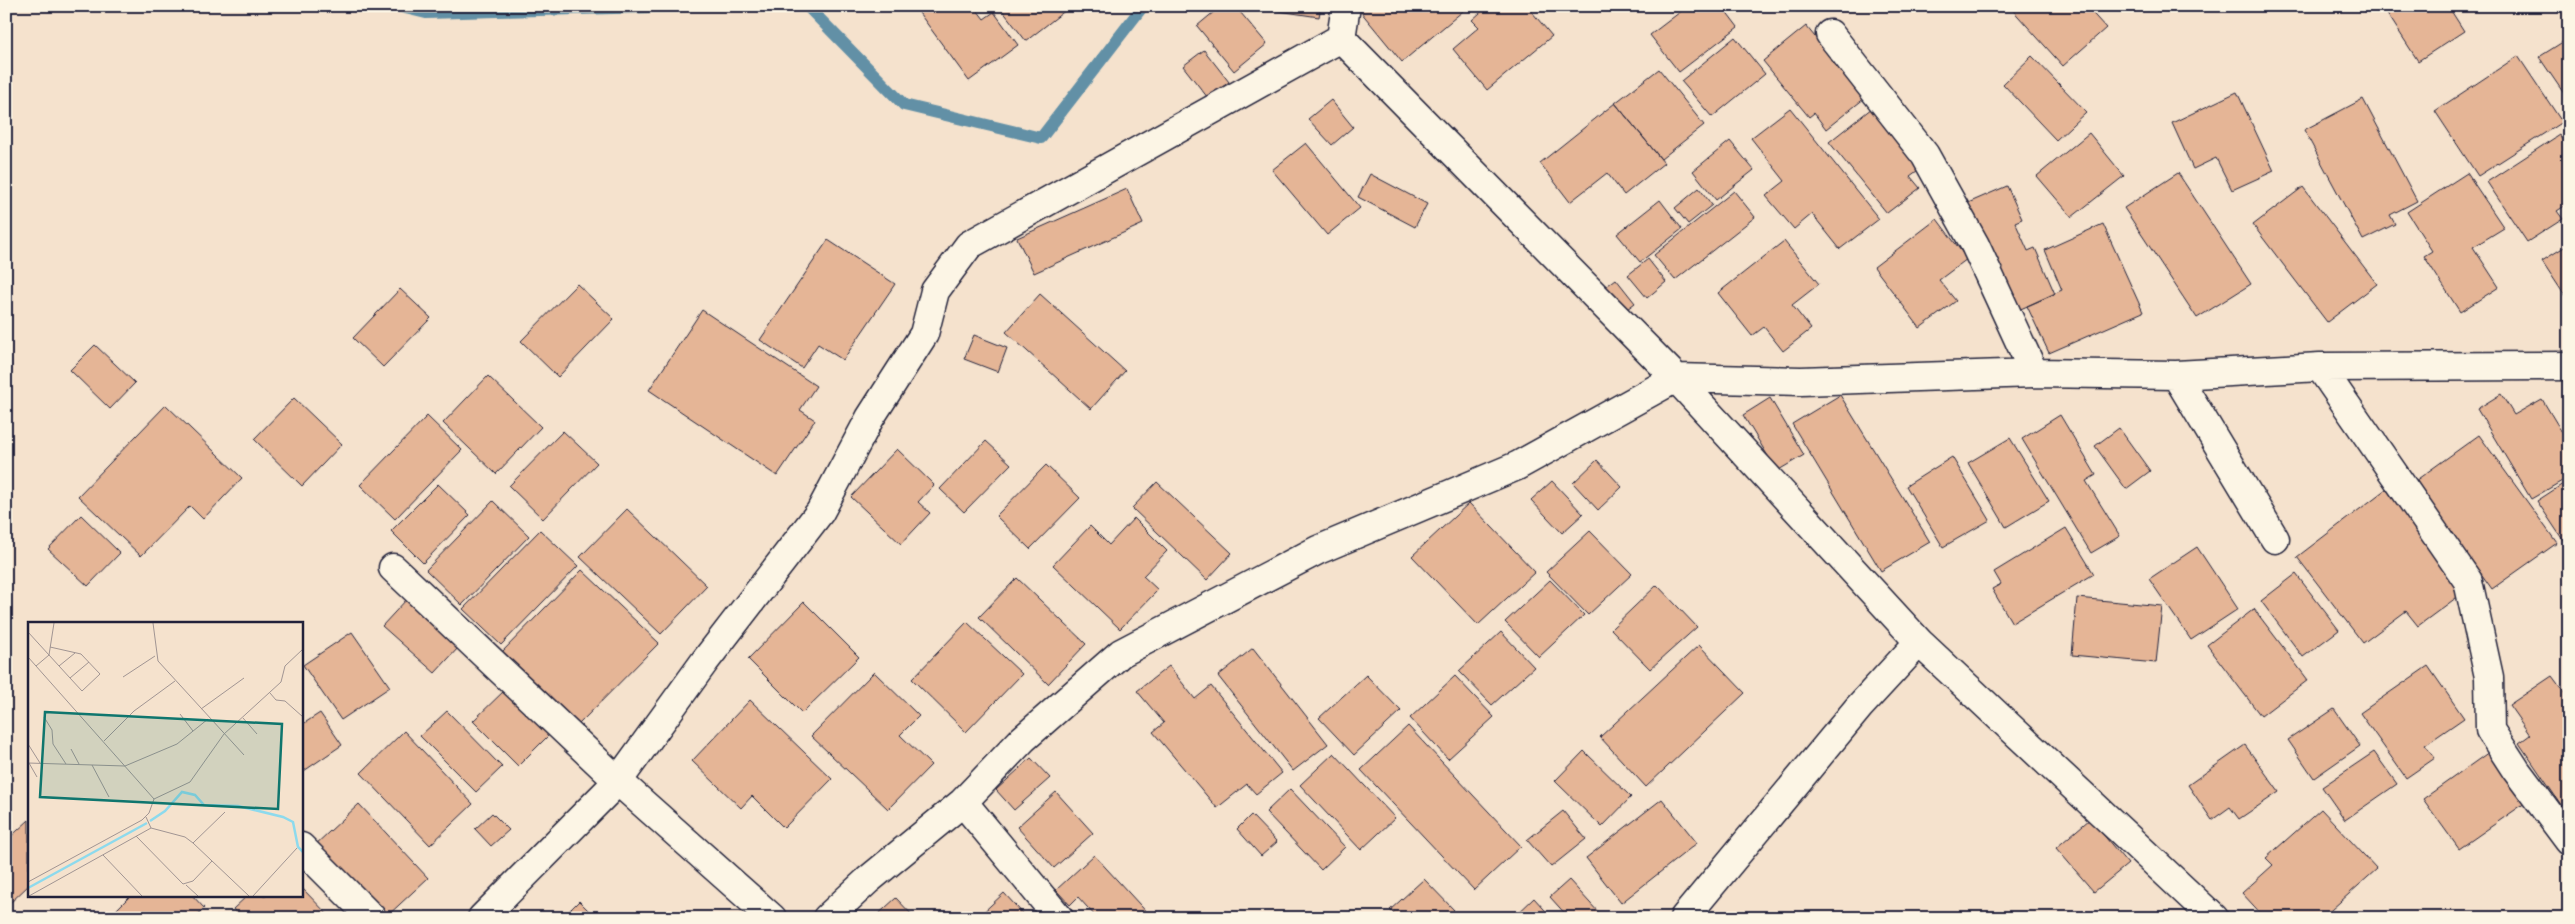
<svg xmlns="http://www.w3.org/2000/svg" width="2575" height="924" viewBox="0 0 2575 924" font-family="Dekko,sans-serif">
<rect width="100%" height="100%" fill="#f5e2cd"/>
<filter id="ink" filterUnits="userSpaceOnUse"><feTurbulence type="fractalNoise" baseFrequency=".02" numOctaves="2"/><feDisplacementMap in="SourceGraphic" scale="10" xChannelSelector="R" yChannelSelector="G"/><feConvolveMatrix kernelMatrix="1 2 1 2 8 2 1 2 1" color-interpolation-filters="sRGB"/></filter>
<g filter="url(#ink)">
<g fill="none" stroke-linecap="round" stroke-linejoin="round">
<path stroke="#6290a6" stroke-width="12" d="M397,6L426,13L687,6
M807,6L904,105L1041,138L1143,6"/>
</g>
<path fill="#e5b596" stroke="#22223b" d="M914,6H974L984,19L994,12L1018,45L969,81Z
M999,6H1071L1026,41Z
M1221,6H1235L1267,44L1234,71L1197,26Z
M1272,6H1321L1319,17L1272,10Z
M1356,6H1459L1463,11L1402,62Z
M1488,6H1527L1552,36L1487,90L1453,49L1479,27L1472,20Z
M1688,6H1722L1738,27L1679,72L1650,35Z
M2009,6H2086L2106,28L2063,66Z
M2398,6H2448L2464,31L2418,61L2387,13Z
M1806,26L1865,98L1826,129L1814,113L1809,117L1763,61Z
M1735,37L1765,74L1712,117L1681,81Z
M2569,38V101L2539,57Z
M1204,50L1229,82L1208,98L1183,66Z
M2032,56L2086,112L2056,140L2003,84Z
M2518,56L2562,122L2478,176L2435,111Z
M1659,69L1704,125L1661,159L1615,103Z
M2237,92L2274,171L2232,190L2216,158L2193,169L2172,123Z
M2363,99L2417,201L2390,215L2395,224L2363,240L2304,130Z
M1331,100L1353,127L1332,145L1308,119Z
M1615,103L1664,163L1624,195L1607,173L1570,202L1540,163Z
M1790,108L1879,219L1840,249L1812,214L1794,229L1766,196L1785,181L1751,138Z
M1872,108L1921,168L1910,176L1920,188L1887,213L1829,142Z
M2089,133L2124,176L2072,217L2037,176Z
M2559,135L2569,151V203L2557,211L2563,219L2527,242L2487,182Z
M1730,141L1754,170L1716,200L1693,171Z
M1306,143L1360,208L1327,235L1272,170Z
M2178,173L2251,284L2197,318L2124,208Z
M2467,173L2504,228L2473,247L2499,287L2460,312L2424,256L2432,251L2407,212Z
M1370,174L1427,204L1415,227L1358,197Z
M2007,186L2022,219L2015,222L2028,251L2035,248L2055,294L2016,311L1968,203Z
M2303,187L2377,284L2327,322L2253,225Z
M1699,188L1712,205L1688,224L1675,208Z
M1127,189L1143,224L1034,273L1017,238Z
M1734,191L1755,217L1675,280L1654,255Z
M1660,200L1682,229L1640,262L1617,234Z
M1937,219L1967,259L1939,280L1956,301L1920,328L1874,267Z
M2103,224L2143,312L2049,353L2027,306L2062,290L2045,250Z
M828,240L895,284L843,360L818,344L802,368L760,340Z
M1784,241L1819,284L1792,305L1811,329L1783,351L1764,327L1752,336L1718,293Z
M2569,244V302L2542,261Z
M1648,259L1666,282L1647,298L1628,275Z
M1616,279L1635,303L1623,312L1604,288Z
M577,284L614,319L558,377L521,341Z
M400,289L431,318L383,367L353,338Z
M1040,294L1125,371L1091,409L1006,332Z
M702,310L816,386L800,410L815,420L777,476L649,390Z
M974,335L1007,348L998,372L964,359Z
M95,345L135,383L110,409L70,370Z
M488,376L541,427L496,474L443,423Z
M2501,394L2514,415L2542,399L2569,444V477L2531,499L2477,409Z
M1840,395L1930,542L1881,571L1792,424Z
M294,398L342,444L302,486L254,439Z
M1770,398L1804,455L1777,471L1743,415Z
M166,405L242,478L203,519L190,506L141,556L78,496Z
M2060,415L2096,475L2086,481L2120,536L2091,553L2022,439Z
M427,416L462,450L395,519L360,485Z
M2119,428L2150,471L2126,489L2095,446Z
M563,431L597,463L543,519L509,486Z
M2479,435L2557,543L2492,589L2415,481Z
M2010,438L2049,501L2006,527L1968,463Z
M986,441L1011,464L964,512L940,489Z
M897,449L934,485L918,502L930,513L901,544L851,497Z
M1952,457L1990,520L1943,547L1906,486Z
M1597,460L1622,487L1598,510L1573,483Z
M1046,465L1080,498L1030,549L996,516Z
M2569,480V549L2537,501Z
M1552,481L1583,514L1562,533L1531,500Z
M1157,482L1232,553L1207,580L1132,508Z
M438,484L470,515L423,563L391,531Z
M2386,489L2464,592L2418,626L2406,611L2363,643L2297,557Z
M493,501L529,536L462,605L426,570Z
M1469,503L1535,572L1478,625L1412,556Z
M627,509L707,586L661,634L580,557Z
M81,515L120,553L88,586L48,549Z
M1134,518L1167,551L1143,576L1158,590L1120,629L1053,565L1090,526L1109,545Z
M2066,528L2094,574L2012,623L1992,589L2001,584L1994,572Z
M540,530L578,566L501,645L463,609Z
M1590,531L1632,574L1588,615L1546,572Z
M2197,547L2238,609L2191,640L2149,579Z
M582,570L659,643L577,726L501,653Z
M2296,574L2339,630L2303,657L2261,601Z
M1017,578L1086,644L1048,684L979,617Z
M1550,580L1584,615L1539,657L1505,622Z
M1657,585L1697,627L1650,669L1611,629Z
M2077,598L2162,606L2156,663L2072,655Z
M407,599L459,647L435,673L382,626Z
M804,602L859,657L802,713L748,659Z
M2254,609L2308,680L2261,716L2207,645Z
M967,622L1022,674L966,732L912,679Z
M352,632L390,687L341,720L303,665Z
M1501,632L1534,667L1492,705L1459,671Z
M1699,645L1745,693L1646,787L1600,737Z
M1253,648L1328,744L1293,771L1218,676Z
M1169,666L1195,699L1211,686L1282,773L1256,794L1247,784L1217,808L1153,732L1164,723L1137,691Z
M2428,666L2464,718L2425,745L2435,758L2406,778L2360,713Z
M874,672L919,716L900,735L931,765L888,809L811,736Z
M1366,675L1401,711L1354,755L1319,718Z
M1455,676L1494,717L1448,759L1410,718Z
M2552,676L2569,699V810L2566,812L2519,743L2530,735L2509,705Z
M508,687L552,732L518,766L473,721Z
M750,700L832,779L784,828L752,796L741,808L692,761Z
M2334,709L2360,746L2314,778L2288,740Z
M447,711L502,767L476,792L420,736Z
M320,713L342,745L301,773V721L303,724Z
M1408,726L1521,846L1474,890L1361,770Z
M404,731L473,804L430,845L361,773Z
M2245,745L2279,792L2239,819L2230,807L2212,820L2188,785Z
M1584,751L1631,797L1602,827L1555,781Z
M2374,752L2397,784L2345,820L2322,787Z
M2489,752L2525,803L2459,849L2423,799Z
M1334,753L1395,818L1361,850L1300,785Z
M1031,758L1050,778L1014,810L996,790Z
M1290,789L1345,847L1321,870L1266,812Z
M1056,792L1093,833L1054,868L1017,827Z
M1662,799L1697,843L1621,903L1586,858Z
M359,804L428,878L385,918L314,846Z
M2321,809L2377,869L2322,918H2265L2242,893L2273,865L2266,858Z
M1563,811L1586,839L1551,867L1527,840Z
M492,813L509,830L491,846L475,829Z
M1251,815L1277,842L1261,856L1237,829Z
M2090,819L2128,864L2094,892L2056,848Z
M29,820V885L9,904L6,901V841Z
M1094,855L1152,918H1097L1078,897L1070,905L1056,890Z
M1424,879L1454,910L1446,918H1398L1390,910Z
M1569,880L1600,914L1596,918H1569L1550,897Z
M301,887L331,918H241L233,909L248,895H301Z
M1004,893L1027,918H977Z
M131,895H192L204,908L194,918H120L114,912Z
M896,898L915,918H874Z
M1534,898L1552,918H1513Z
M579,901L596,918H562Z"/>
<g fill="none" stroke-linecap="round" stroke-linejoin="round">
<g stroke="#22223b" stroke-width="31">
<path id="minor" d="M1830,34L1925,155L1975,245L2034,373
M1341,38L1676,378L1919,642L2214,918
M2320,367L2468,581L2489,677L2490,730L2516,770L2569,841
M2176,375L2275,539
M393,568L618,781L772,918
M963,802L1059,918
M301,847L372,918
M827,918L868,880L963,802L1023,739L1121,653L1318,550L1517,466L1676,378L1801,381L2034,373L2176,375L2320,367L2569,366
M1684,918L1859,707L1919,642"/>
</g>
<g stroke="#22223b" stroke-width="31">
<path id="tertiary" d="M482,918L618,781L705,661L820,512L870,418L924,334L935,291L969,245L1341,38L1346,6"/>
</g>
<use href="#minor" stroke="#fcf5e5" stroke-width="28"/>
<use href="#tertiary" stroke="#fcf5e5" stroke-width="28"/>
</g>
</g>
<g transform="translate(28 622)">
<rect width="275" height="275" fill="#f5e2cd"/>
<path fill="none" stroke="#8ddaed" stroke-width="2.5" d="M122,199L137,189L154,170L167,173L176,183L210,184L255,195L265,200L270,225L275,230M0,266L119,201"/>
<path fill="none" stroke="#a19593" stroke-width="1" d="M125,1L130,39L216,133M0,10L42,56M22,25L53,32L72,52L54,69L42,56L61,40M0,35L126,177M8,44L21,33L26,1M31,44L47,31M95,55L127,34M242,71L248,78L257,79L275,95M173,87L216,56M152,92L165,109M16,95L24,108L25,122L38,142M215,96L229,112M76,119L106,89L147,59M0,122L12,141M43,127L51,142M0,141L97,144L149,122L180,97M1,141L9,155M64,143L81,175M118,195L123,206L157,215L165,221L221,274M108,214L155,262L165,259L184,239M165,221L197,190M75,233L114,274M0,260L114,198L121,191L126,177L162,160L196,112L253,60L257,44L275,27M158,263L170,274M1,274L123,206M225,274L269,226"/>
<path fill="#0f766e" fill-opacity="0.15" stroke="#0f766e" stroke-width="2.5" d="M17,90L254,102L250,187L12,175Z"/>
<rect width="275" height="275" fill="none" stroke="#22223b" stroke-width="2.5"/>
</g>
<rect width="2575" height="924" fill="none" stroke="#fcf5e5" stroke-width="25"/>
<rect x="12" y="12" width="2550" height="899" fill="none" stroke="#22223b" stroke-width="2" filter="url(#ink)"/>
</svg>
